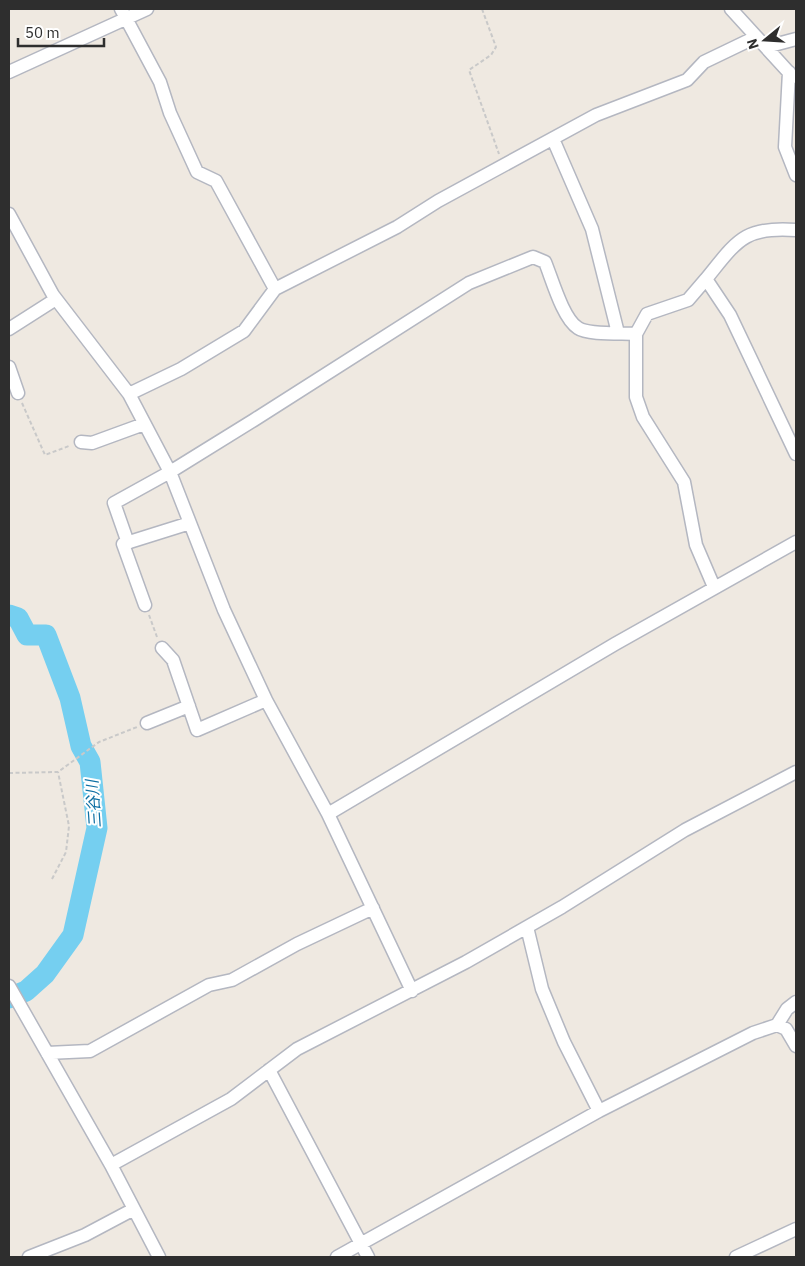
<svg xmlns="http://www.w3.org/2000/svg" width="805" height="1266" viewBox="0 0 805 1266" font-family="'IBM Plex Sans','Noto Sans JP',sans-serif">
<rect width="100%" height="100%" fill="#efe9e1"/>
<g fill="none" stroke-linecap="round" stroke-linejoin="round">
<path stroke="#75cff0" stroke-width="21" d="M9,615L18,618L27,635H46L70,698L81,746L90,762L97,828L73,935L45,974L26,991L9,998"/>
<g stroke="#b4b7c1" stroke-width="15">
<path id="street" d="M121,9L160,82L170,113L197,172L216,181L275,289
M731,9L793,77
M766,47L796,39
M9,72L147,9
M789,72L785,147L796,175
M553,139L592,229L618,333
M9,214L53,295L129,394L170,472L224,610L266,700L328,814L412,991
M706,279C737,241 744,226 796,230
M9,329L56,299
M636,334V397L643,417L684,482L696,545L714,587
M9,367L18,393
M129,394L181,369L244,331L275,289L397,227L438,201L596,115L687,80L704,62L756,37
M81,442L92,443L144,424
M128,543L114,503L170,472L254,420L469,283L533,257L545,262C552,279 563,319 578,328C588,335 622,333 636,334L647,314L688,300L706,279L730,315L796,454
M145,605L123,544L190,523
M162,648L173,660L197,730L266,700
M147,723L189,706
M328,814L615,644L796,542
M527,927L542,989L564,1042L599,1111
M9,986L111,1165L159,1257
M777,1025L787,1009L796,1002
M47,1053L90,1051L209,985L232,980L297,944L373,908
M269,1070L368,1257
M111,1165L231,1099L297,1049L466,962L562,907L685,830L796,772
M29,1257L85,1235L134,1209
M337,1257L599,1111L753,1033L777,1025L786,1029L796,1046
M736,1257L796,1229"/>
</g>
<path stroke="#c9c9c9" stroke-width="2" stroke-dasharray="4 2.5" stroke-linecap="butt" d="M482,9L496,47L491,55L469,70L499,154
M22,403L45,455L69,446
M149,615L157,637
M9,773L58,772L99,742L137,727
M52,879L66,852L69,826L58,772"/>
<use href="#street" stroke="#fff" stroke-width="12"/>
</g>
<g text-anchor="middle" stroke-width="4" stroke-linejoin="round" paint-order="stroke">
<g font-size="16" font-style="italic" fill="#0d6fa3" stroke="#fff">
<text transform="translate(93 804) rotate(-94)" y="6">三谷川</text>
</g>
</g>
<rect width="805" height="1266" fill="none" stroke="#2e2e2e" stroke-width="20"/>
<g transform="translate(765 40) rotate(252)" stroke="#ffffff" stroke-width="4" paint-order="stroke">
<path d="M0-4L9 19L0 12L-9 19Z" fill="#2e2e2e"/>
<text y="-8" font-size="14" font-weight="bold" text-anchor="middle" fill="#2e2e2e">N</text>
</g>
<path d="M18 38v8h86v-8" fill="none" stroke="#2e2e2e" stroke-width="2.5"/>
<text x="25" y="38" font-size="15" fill="#2e2e2e" stroke="#ffffff" stroke-width="4" paint-order="stroke">50 m</text>
</svg>
